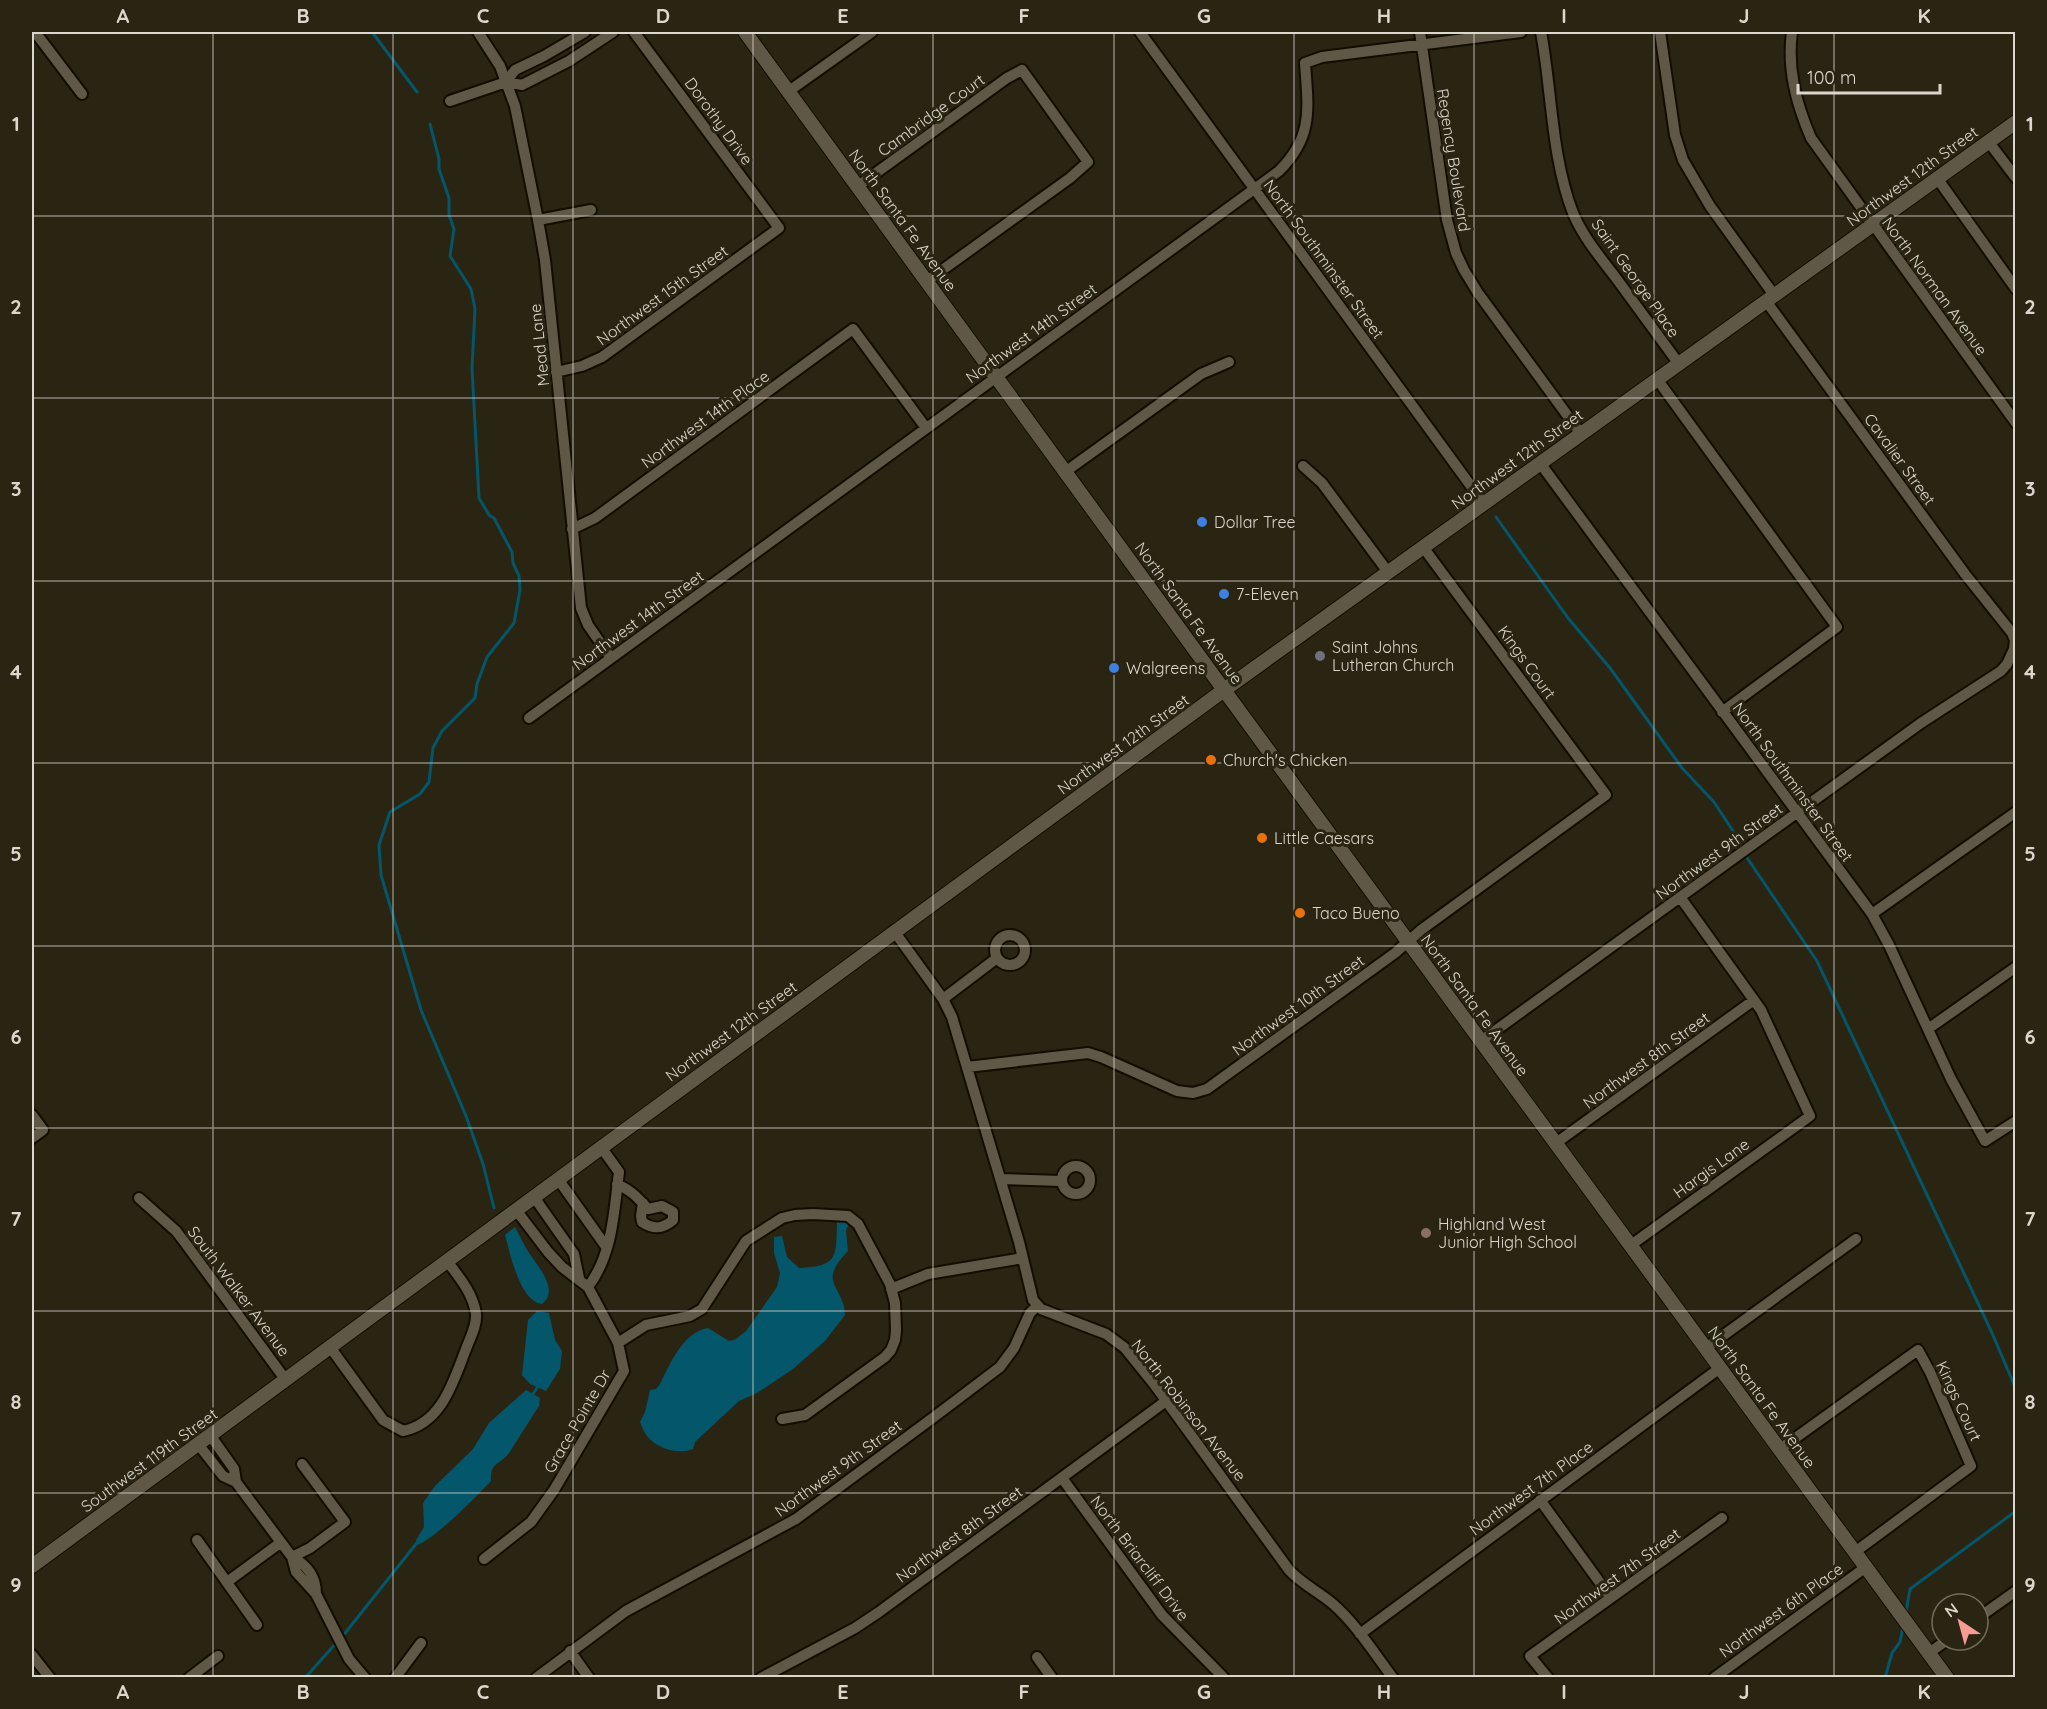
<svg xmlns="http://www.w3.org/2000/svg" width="2047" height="1709" viewBox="0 0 2047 1709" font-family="Quicksand,sans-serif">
<rect width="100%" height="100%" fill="#2a2413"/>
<path fill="#04566a" d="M837,1221L849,1223L846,1231L848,1251C816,1284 844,1285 845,1315L825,1341L793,1369L757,1393L739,1401L695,1442L693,1449C679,1455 657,1449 647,1436C644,1432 642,1427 640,1422L645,1412L650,1390L656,1389L660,1384C670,1364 683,1332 708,1328L729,1341L736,1339L746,1331L777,1287L780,1273L774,1253V1237L782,1236L787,1257L799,1268C839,1266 836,1257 837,1221Z
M515,1227C520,1236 524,1245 529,1253C538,1266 560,1291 542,1304C520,1302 510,1253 505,1235Z
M537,1311L549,1313L555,1340L562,1351L560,1369L546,1391L530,1384L522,1375L528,1320Z
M526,1390L540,1398L539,1406L509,1453C499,1466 490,1462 491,1481C474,1499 440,1534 418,1545L416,1540L424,1527L423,1503L435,1486L473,1449L489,1423Z"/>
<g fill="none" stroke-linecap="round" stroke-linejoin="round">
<path stroke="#04566a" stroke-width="3" d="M372,32L417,92
M430,124L439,159V169L449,198V215L454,229L450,256L471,289L475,309L472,368L479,498L489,515L494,518L512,552L513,563L519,576L520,590L514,623L487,657L477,684L475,698L442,731L433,748L429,782L420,794L390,812L379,845L381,875L421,1010L466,1116L483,1164L494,1208
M1496,517L1568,618L1610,668L1682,768L1714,802L1733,831L1739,846L1817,961L1992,1333L2016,1389
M531,1397L539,1385
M1906,1612L1910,1589L2016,1511
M342,1637L420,1539
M305,1678L337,1642
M1885,1678L1892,1653L1900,1642L1903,1627"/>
<g stroke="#130d01" stroke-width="14">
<path id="street" d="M35,32L82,94
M478,32L500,66L515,106L538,220L545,260L581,608L588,625L611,658
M1140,32L1484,504
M1420,32L1447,220L1456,253L1464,270L1478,293L1581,434
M1541,32C1552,91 1551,156 1573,213C1583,237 1600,257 1616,278C1637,307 1658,335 1679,364
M1660,32L1675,135L1683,160L1710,206L1774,295
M1792,32C1787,69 1796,103 1811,138L2016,423
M506,82L515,70L544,56L585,32
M789,91L872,32
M450,101L506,82L522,85L569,61L613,32
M1988,141L2016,178
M1937,178L2016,289
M858,186L1007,78L1022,70L1088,162L1070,178L927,281
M538,220L591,210
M556,372L582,366L602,357L779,228L634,32
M1657,379L1837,627L1722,712
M1540,463L1872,914L1889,945L1951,1079L1985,1141L2016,1121
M1303,466L1322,483L1388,572
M1065,472L1201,374L1229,362
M572,529L595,518L853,329L926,428
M529,718L1279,171C1314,136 1308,108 1305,63L1322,57L1521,32
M1872,914L2016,812
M894,931L943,999L952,1017L1019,1242L1033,1300L1041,1309L1106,1334L1125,1348L1154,1384L1289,1570C1302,1584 1319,1592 1333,1604C1357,1625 1374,1653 1393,1678
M995 950a15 15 0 1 1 30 0a15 15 0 1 1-30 0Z
M943,999L997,958
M1928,1029L2016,967
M1481,1041L1921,723L2001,671L2007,664L2014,649L2015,640L2012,633L1965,574L1766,301
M967,1067L1088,1053L1101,1057L1177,1091L1193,1093L1207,1089L1395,953L1421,930L1606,795L1423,547
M32,1115L43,1130L32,1138
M1556,1143L1754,1000
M1062 1180a14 14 0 1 1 28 0a14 14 0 1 1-28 0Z
M558,1179L607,1248
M1001,1179L1061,1181
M617,1184C632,1191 637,1197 648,1209L662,1206L673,1212V1220C663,1229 654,1230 642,1222L641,1216L643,1203
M534,1197L574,1254L579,1278
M139,1198L176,1231L186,1244L285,1379
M1631,1245L1810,1116L1761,1010L1680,897
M588,1287C613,1254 614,1211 619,1172L601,1147
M891,1289L928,1274L1023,1258
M618,1343L646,1325L690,1316L702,1309L746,1241L782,1218L795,1215L813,1214L848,1216L858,1224L890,1284L895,1303L896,1330L895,1340L891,1350L885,1357L805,1415L782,1419
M330,1347L383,1420L403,1431C442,1423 453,1382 466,1349C470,1338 477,1326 476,1314C473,1293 459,1277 447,1261
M1706,1348L1856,1239
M210,1435L234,1469L236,1482L292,1557L310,1548L345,1522L302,1464
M198,1444L223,1476L236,1482
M1780,1449L1918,1350L1930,1372L1971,1466L1855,1552
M1062,1478L1162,1615L1224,1678
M1540,1500L1611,1598
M197,1540L257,1625
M484,1559L531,1522L554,1490L624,1371L618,1343L588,1287L562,1267L548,1252L516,1210
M227,1582L280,1543
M316,1594C316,1576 307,1565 292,1557L296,1572L316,1594L349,1659L365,1678
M1978,1618L2016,1591
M1360,1634L1720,1368
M570,1651L589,1678
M1929,1653L1947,1640
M32,1655L50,1678
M1037,1657L1052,1678
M189,1678L218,1656
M395,1678L421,1643
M536,1678L626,1611L796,1519L934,1417L1000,1367L1014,1348L1030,1313L1037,1306
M761,1678L855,1628L879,1612L1166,1401
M1548,1678L1530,1656L1722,1518
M1714,1678L1866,1567"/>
</g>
<g stroke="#130d01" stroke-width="16">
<path id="secondary" d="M745,32L1224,690L1947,1678
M32,1566L1224,690L2016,122"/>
</g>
<use href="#street" stroke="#5f5846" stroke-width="10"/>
<use href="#secondary" stroke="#5f5846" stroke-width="14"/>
</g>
<path fill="none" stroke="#dbd7cd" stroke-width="1.5" stroke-opacity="0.55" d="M213,32V1678M393,32V1678M573,32V1678M753,32V1678M933,32V1678M1114,32V1678M1294,32V1678M1474,32V1678M1654,32V1678M1834,32V1678M32,216H2016M32,398H2016M32,581H2016M32,763H2016M32,946H2016M32,1128H2016M32,1311H2016M32,1493H2016"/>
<g fill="#3f7fe0" stroke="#2a2413" stroke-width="2">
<circle cx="1202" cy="522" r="6"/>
<circle cx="1224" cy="594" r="6"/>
<circle cx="1114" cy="668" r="6"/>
</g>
<circle fill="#6b7280" stroke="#2a2413" stroke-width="2" cx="1320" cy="656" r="6"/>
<g fill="#e8710a" stroke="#2a2413" stroke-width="2">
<circle cx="1211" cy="760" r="6"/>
<circle cx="1262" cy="838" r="6"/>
<circle cx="1300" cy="913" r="6"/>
</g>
<circle fill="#8d6e63" stroke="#2a2413" stroke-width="2" cx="1426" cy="1233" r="6"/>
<g text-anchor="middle" stroke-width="6" stroke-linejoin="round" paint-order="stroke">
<g font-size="16" fill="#dbd7cd" stroke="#2a2413">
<text transform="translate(931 115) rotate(-36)" y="6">Cambridge Court</text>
<text transform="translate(719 121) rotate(54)" y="6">Dorothy Drive</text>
<text transform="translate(1454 160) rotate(81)" y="6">Regency Boulevard</text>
<text transform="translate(1912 176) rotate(-36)" y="6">Northwest 12th Street</text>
<text transform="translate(903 220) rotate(54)" y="6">North Santa Fe Avenue</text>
<text transform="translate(1324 259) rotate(54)" y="6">North Southminster Street</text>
<text transform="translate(1636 278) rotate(55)" y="6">Saint George Place</text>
<text transform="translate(1935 286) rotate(54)" y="6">North Norman Avenue</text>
<text transform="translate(662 295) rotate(-36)" y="6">Northwest 15th Street</text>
<text transform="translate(1031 333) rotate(-36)" y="6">Northwest 14th Street</text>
<text transform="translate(539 345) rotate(-96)" y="6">Mead Lane</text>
<text transform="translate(705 419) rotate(-36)" y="6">Northwest 14th Place</text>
<text transform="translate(1517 459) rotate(-36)" y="6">Northwest 12th Street</text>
<text transform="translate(1900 459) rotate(54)" y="6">Cavalier Street</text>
<text transform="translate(1189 613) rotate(54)" y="6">North Santa Fe Avenue</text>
<text transform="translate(638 620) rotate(-36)" y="6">Northwest 14th Street</text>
<text transform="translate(1527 662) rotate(54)" y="6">Kings Court</text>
<text transform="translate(1123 744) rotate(-36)" y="6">Northwest 12th Street</text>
<text transform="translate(1793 782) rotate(54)" y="6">North Southminster Street</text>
<text transform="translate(1719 851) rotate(-36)" y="6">Northwest 9th Street</text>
<text transform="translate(1298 1005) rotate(-36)" y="6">Northwest 10th Street</text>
<text transform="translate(1475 1005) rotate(54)" y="6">North Santa Fe Avenue</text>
<text transform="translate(731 1031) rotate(-36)" y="6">Northwest 12th Street</text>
<text transform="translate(1646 1060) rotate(-36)" y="6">Northwest 8th Street</text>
<text transform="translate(1711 1168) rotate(-36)" y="6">Hargis Lane</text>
<text transform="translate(239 1291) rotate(53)" y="6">South Walker Avenue</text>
<text transform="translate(1762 1397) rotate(54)" y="6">North Santa Fe Avenue</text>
<text transform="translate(1959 1401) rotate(65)" y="6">Kings Court</text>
<text transform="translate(1189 1410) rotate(52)" y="6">North Robinson Avenue</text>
<text transform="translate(577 1421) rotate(-60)" y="6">Grace Pointe Dr</text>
<text transform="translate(149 1460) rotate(-36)" y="6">Southwest 119th Street</text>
<text transform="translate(838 1468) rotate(-36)" y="6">Northwest 9th Street</text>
<text transform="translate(1531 1488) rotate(-36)" y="6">Northwest 7th Place</text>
<text transform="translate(959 1534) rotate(-36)" y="6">Northwest 8th Street</text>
<text transform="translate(1140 1558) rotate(53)" y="6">North Briarcliff Drive</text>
<text transform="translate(1617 1576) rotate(-36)" y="6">Northwest 7th Street</text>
<text transform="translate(1781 1610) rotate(-36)" y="6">Northwest 6th Place</text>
</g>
<g font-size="16" fill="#dbd7cd" stroke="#2a2413" text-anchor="start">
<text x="1214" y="528">Dollar Tree</text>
<text x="1236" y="600">7-Eleven</text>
<text x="1332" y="653">Saint Johns<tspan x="1332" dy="18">Lutheran Church</tspan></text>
<text x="1126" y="674">Walgreens</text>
<text x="1223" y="766">Church's Chicken</text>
<text x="1274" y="844">Little Caesars</text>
<text x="1312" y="919">Taco Bueno</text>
<text x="1438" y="1230">Highland West<tspan x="1438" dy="18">Junior High School</tspan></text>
</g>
</g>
<rect width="2047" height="1709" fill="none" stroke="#2a2413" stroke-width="66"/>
<g transform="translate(1960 1622) rotate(324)"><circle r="28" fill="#2a2413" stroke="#716c5d" stroke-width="1.5"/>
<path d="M0-4.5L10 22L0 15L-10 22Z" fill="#f59c95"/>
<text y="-9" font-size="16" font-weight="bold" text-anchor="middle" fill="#dbd7cd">N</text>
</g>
<path d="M1798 84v9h142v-9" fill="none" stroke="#dbd7cd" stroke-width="3"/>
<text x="1807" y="84" font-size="18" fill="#dbd7cd" stroke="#2a2413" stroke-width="4.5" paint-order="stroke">100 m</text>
<rect x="33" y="33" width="1981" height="1643" fill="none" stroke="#dbd7cd" stroke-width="2"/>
<g font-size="20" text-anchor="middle" font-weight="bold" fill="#dbd7cd">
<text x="123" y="23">A</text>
<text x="303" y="23">B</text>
<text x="483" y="23">C</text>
<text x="663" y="23">D</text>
<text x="843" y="23">E</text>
<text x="1024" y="23">F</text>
<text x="1204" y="23">G</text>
<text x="1384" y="23">H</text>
<text x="1564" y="23">I</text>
<text x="1744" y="23">J</text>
<text x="1924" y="23">K</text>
<text x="16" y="131">1</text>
<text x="2030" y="131">1</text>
<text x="16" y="314">2</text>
<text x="2030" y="314">2</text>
<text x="16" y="496">3</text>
<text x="2030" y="496">3</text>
<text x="16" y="679">4</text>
<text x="2030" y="679">4</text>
<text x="16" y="861">5</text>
<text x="2030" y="861">5</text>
<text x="16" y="1044">6</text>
<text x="2030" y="1044">6</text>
<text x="16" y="1226">7</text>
<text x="2030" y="1226">7</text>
<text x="16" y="1409">8</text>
<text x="2030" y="1409">8</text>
<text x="16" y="1592">9</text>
<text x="2030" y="1592">9</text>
<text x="123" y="1699">A</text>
<text x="303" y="1699">B</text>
<text x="483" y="1699">C</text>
<text x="663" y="1699">D</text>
<text x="843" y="1699">E</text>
<text x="1024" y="1699">F</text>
<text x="1204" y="1699">G</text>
<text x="1384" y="1699">H</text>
<text x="1564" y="1699">I</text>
<text x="1744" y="1699">J</text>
<text x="1924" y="1699">K</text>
</g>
</svg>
